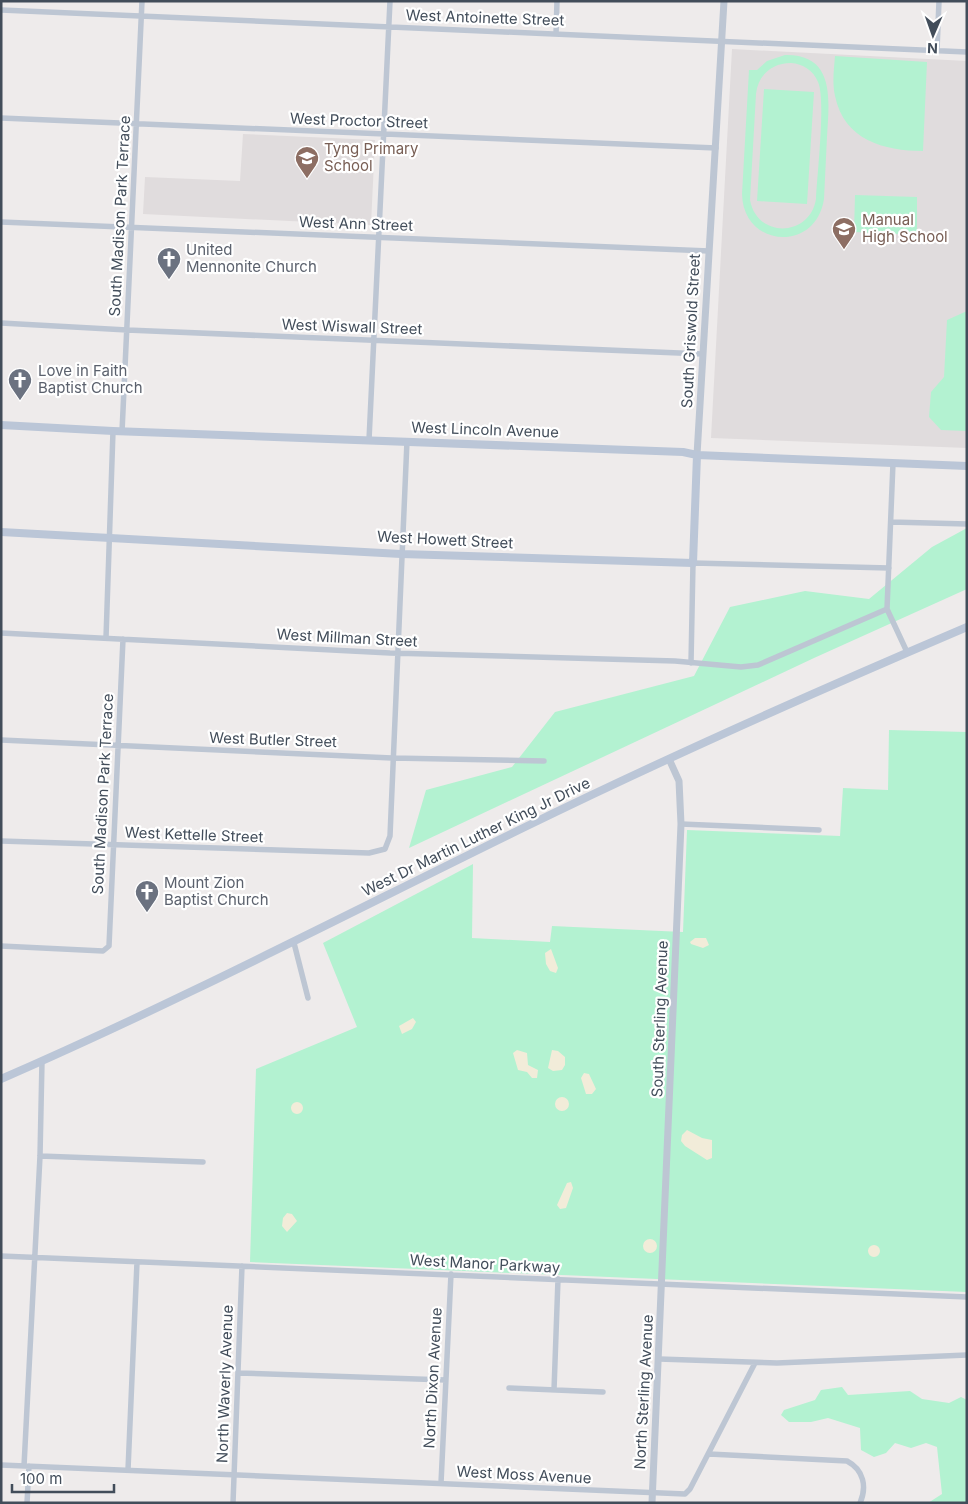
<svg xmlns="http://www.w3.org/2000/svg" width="968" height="1504" viewBox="0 0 968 1504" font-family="Inter,sans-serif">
<rect width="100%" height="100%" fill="#eeebeb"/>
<path fill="#e0dcdd" d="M732,49L967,61V448L711,438Z
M243,134L375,140L371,225L143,214L145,177L240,181Z"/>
<path fill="#b3f2d1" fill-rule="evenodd" d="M785,55C836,54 829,101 827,137C826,158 825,178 824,199C816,253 743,248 742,194L749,70H757L767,61ZM791,63C803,64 813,70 818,82C826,99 817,175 816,199C810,237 757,239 750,200L756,94C758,75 772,63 791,63Z
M835,56L927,62L923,151C884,151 844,140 835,96C832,83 834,69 835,56Z
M764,89L814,92L807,204L757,201Z
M855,195L917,197V235L854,232Z
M967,311V431L941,430L929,417L931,392L944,377L947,320Z
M967,528V589L814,658L409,848L426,790L512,767L555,712L694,676L730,607L805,591L869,599L932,547Z
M889,730L967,732V1292L250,1262L256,1069L357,1027L323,943L473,864L472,938L550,942L552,926L683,932L687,830L840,836L843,788L888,790Z
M842,1387L848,1395L910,1391L922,1399L949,1403L961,1397L967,1400V1503H928L942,1494L937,1447L926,1443L911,1448L895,1443L886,1453L874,1457L861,1450L860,1428L828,1418L811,1422H789L781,1415L784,1410L815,1400L821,1390Z"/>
<path fill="#f2ecd9" d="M695,938H706L709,945L703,948L691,944L690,942Z
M551,949L558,968L556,973L550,971L546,964L545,953Z
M413,1018L416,1022L412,1029L402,1034L399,1026Z
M517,1050L527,1053L528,1065L538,1070L537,1078H532L527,1072L518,1070L513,1053Z
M552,1050L558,1051L565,1057V1065L562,1070L553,1071L548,1068Z
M584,1073L589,1074L596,1089L592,1094H586L581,1078Z
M555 1104a7 7 0 1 1 14 0a7 7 0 1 1-14 0Z
M291 1108a6 6 0 1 1 12 0a6 6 0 1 1-12 0Z
M687,1130L702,1138L712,1140V1158L707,1160L685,1146L681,1141L682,1135Z
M571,1182L573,1188L566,1208L560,1209L557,1205L567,1183Z
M287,1213L292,1214L297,1221L287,1232L282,1226L283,1218Z
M643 1246a7 7 0 1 1 14 0a7 7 0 1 1-14 0Z
M868 1251a6 6 0 1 1 12 0a6 6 0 1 1-12 0Z"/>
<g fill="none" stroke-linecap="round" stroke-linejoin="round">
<path stroke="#bdc6d3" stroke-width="5.5" d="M1,10L967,52
M556,34L557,1
M937,50L939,1
M1,118L716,148
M1,222L709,251
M1,323L127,330L703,354
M122,432L142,1
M369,440L390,1
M893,463L887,609L907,652
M891,522L967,524
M1,633L390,653L675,661L741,667L758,665L887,609
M106,638L113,431
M691,663L693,563L889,568
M1,740L392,758L544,761
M681,824L819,830
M1,841L369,853L385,849L390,836L407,441
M294,943L308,998
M1,946L103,951L109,946L123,639
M40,1156L203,1162
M1,1256L967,1297
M659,1359L777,1363L967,1355
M238,1373L446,1380
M509,1388L603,1392
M554,1390L558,1279
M709,1454L847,1461C864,1470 867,1487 860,1503
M1,1465L685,1494L690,1489L755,1363
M24,1466L40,1156L42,1061
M128,1470L137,1262
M441,1483L451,1274
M27,1503L29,1466
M233,1503L242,1266"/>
<path stroke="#bdc6d3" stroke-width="7" d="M697,455L724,1
M652,1503L681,824L679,781L669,759"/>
<path stroke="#bbc6d7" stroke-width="8" d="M1,425L113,431L683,452L697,455L967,466
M1,532L401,554L693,563L697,455
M1,1079C178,1002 349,913 523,828C668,757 817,691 967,627"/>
</g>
<defs>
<g id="school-pin" transform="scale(1.25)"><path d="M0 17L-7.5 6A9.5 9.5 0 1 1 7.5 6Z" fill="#8d6e63" stroke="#fff"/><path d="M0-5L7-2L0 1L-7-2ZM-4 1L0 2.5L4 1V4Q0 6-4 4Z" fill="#fff"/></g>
<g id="church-pin" transform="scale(1.25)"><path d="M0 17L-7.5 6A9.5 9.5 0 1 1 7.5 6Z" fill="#6b7280" stroke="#fff"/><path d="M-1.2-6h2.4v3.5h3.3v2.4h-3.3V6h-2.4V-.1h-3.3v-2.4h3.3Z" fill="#fff"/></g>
</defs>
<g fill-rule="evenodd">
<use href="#school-pin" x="307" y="158"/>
<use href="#school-pin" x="844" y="229"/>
<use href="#church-pin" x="169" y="259"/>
<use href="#church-pin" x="20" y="380"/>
<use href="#church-pin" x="147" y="892"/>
</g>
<g text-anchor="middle" stroke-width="4.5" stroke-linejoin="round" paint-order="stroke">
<g font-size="15" fill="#424d5a" stroke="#fff">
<text transform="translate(485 18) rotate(2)" y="5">West Antoinette Street</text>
<text transform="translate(359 121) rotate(2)" y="5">West Proctor Street</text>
<text transform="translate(120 216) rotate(-87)" y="5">South Madison Park Terrace</text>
<text transform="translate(356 224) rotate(2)" y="5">West Ann Street</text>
<text transform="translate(352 327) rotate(2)" y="5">West Wiswall Street</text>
<text transform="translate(691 331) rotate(-87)" y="5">South Griswold Street</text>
<text transform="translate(485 430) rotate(2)" y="5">West Lincoln Avenue</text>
<text transform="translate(445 540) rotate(3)" y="5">West Howett Street</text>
<text transform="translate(347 638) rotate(3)" y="5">West Millman Street</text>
<text transform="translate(273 740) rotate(2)" y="5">West Butler Street</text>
<text transform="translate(103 794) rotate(-87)" y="5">South Madison Park Terrace</text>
<text transform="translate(194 835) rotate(2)" y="5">West Kettelle Street</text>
<text transform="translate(476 837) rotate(-26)" y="5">West Dr Martin Luther King Jr Drive</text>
<text transform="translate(660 1019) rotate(-88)" y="5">South Sterling Avenue</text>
<text transform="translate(485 1264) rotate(3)" y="5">West Manor Parkway</text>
<text transform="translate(433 1378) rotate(-87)" y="5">North Dixon Avenue</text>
<text transform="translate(225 1384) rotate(-88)" y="5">North Waverly Avenue</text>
<text transform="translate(644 1392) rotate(-87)" y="5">North Sterling Avenue</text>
<text transform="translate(524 1475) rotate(3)" y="5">West Moss Avenue</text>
</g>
<g font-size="15" fill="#785e54" stroke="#fff" text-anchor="start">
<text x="324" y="154">Tyng Primary<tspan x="324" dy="17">School</tspan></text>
<text x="862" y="225">Manual<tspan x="862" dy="17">High School</tspan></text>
</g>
<g font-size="15" fill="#5b616d" stroke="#fff" text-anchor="start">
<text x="186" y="255">United<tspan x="186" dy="17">Mennonite Church</tspan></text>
<text x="38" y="376">Love in Faith<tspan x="38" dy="17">Baptist Church</tspan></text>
<text x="164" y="888">Mount Zion<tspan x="164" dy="17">Baptist Church</tspan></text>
</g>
</g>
<rect width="968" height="1504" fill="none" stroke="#424d5a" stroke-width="5"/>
<g transform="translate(933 35) rotate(182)" stroke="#ffffff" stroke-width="4" paint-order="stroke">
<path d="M0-4L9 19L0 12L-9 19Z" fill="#424d5a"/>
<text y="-8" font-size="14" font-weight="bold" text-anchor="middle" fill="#424d5a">N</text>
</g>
<path d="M12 1484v8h102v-8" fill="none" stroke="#424d5a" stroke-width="2.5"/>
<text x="20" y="1484" font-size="15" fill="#424d5a" stroke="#ffffff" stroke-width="4" paint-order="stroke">100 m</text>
</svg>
